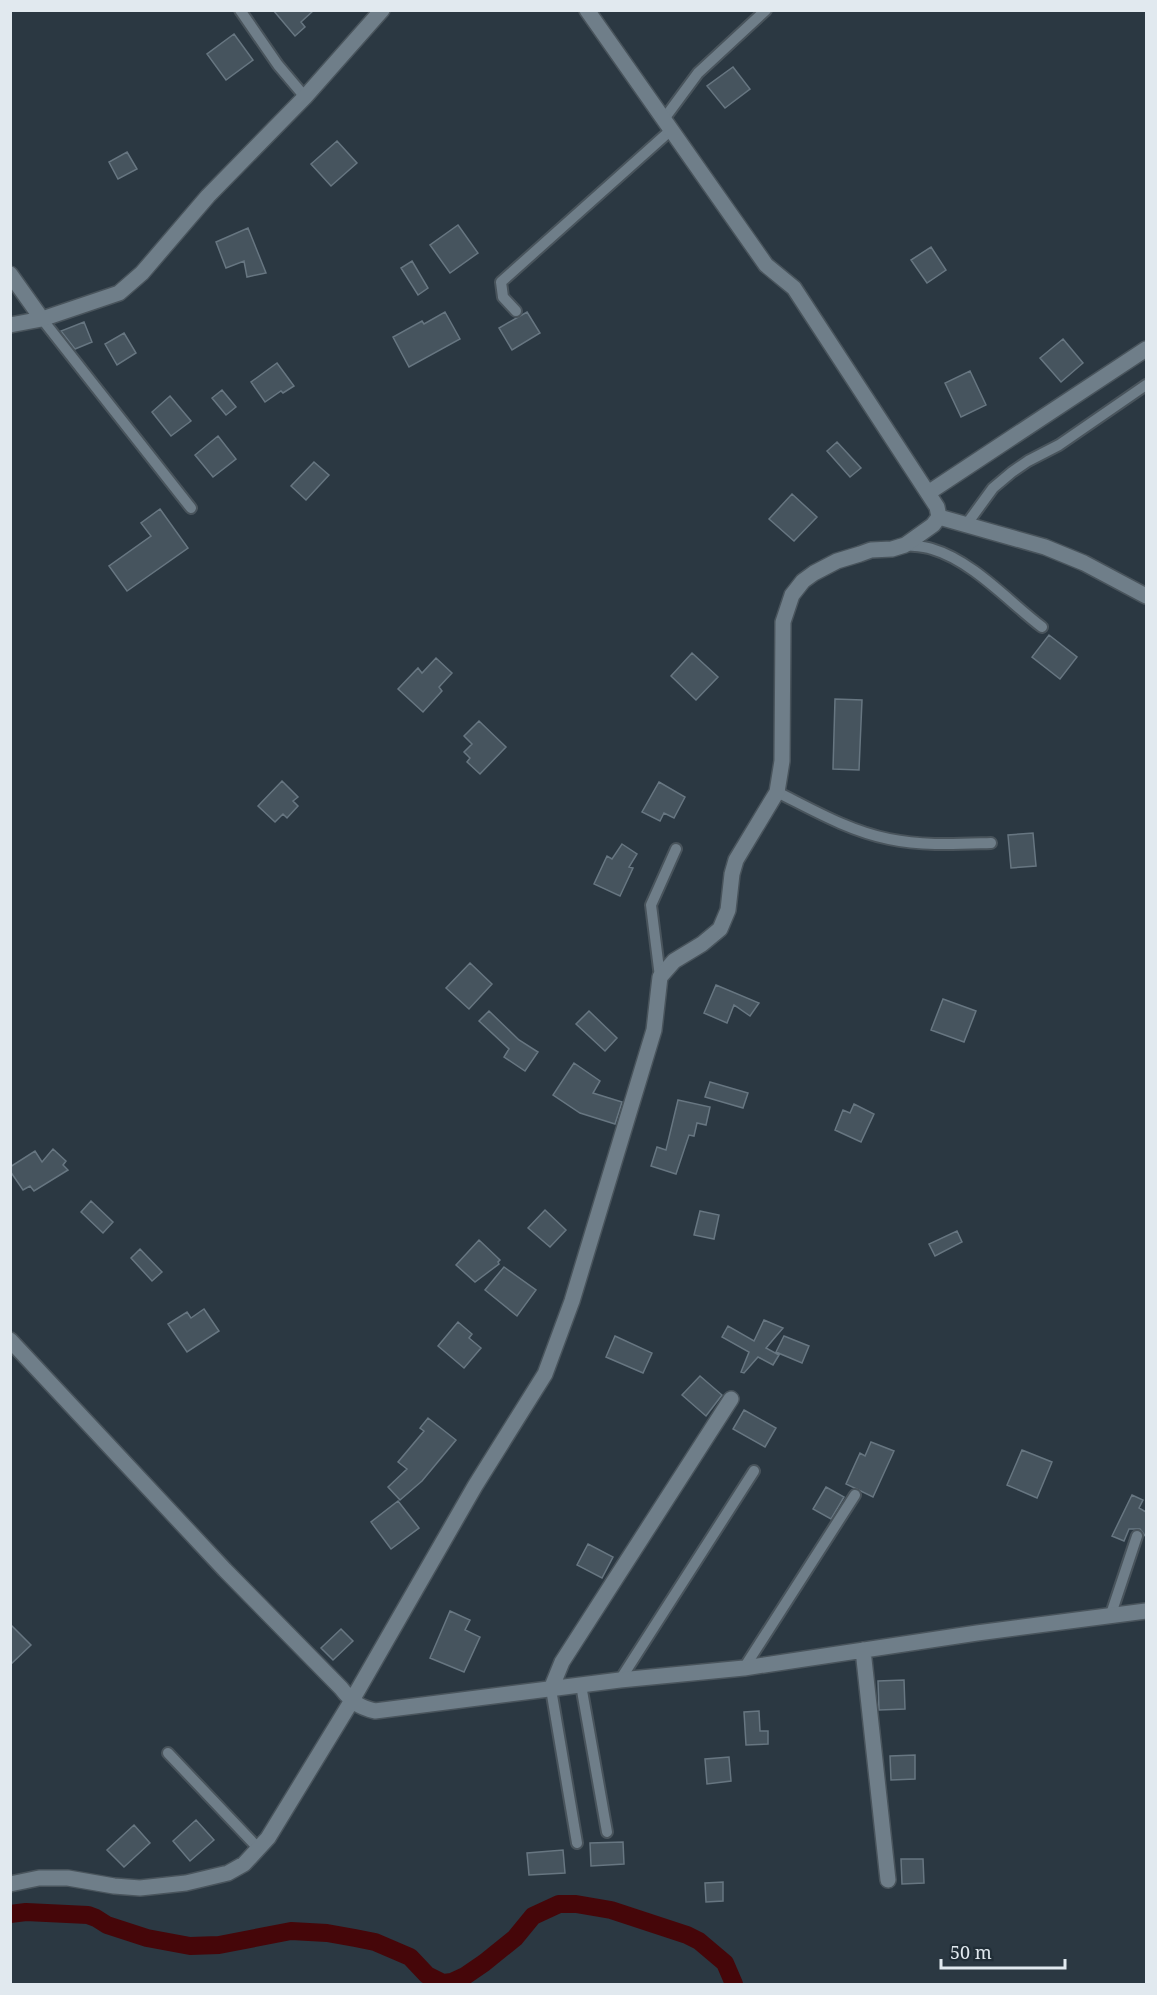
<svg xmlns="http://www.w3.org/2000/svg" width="1157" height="1995" viewBox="0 0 1157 1995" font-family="'Noto Serif',serif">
<rect width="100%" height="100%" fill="#2b3842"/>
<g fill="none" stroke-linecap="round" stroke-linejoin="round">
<path stroke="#450609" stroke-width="18" d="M10,1914L26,1912L88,1915L96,1918L107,1925L147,1938L190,1946L219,1945L291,1931L327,1933L355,1938L375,1942L410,1957L427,1975L443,1983L452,1982L465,1976L484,1963L515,1938L533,1916L559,1904H576L611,1910L687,1935L699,1941L725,1963L734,1984"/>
</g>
<path fill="#46545e" stroke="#677681" stroke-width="1.5" d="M273,10H314L301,22L305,27L295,36Z
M234,34L253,60L226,80L207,54Z
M733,67L750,89L725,108L707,86Z
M337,141L357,163L331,186L311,164Z
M127,152L137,169L118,179L109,162Z
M458,225L478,253L450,273L430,245Z
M248,228L266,273L247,277L244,261L226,268L216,242Z
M931,247L946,270L927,283L911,260Z
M412,261L428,288L418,295L401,268Z
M445,312L460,339L409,367L393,337L422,321L424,324Z
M527,312L540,333L512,350L499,328Z
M84,322L92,342L75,349L61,331Z
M124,333L136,353L117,365L105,344Z
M1063,339L1083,363L1061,382L1040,358Z
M277,363L294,386L283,393L281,391L265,402L251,382Z
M970,371L986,405L961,417L945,383Z
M222,390L236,407L226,415L212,398Z
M170,396L191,421L171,436L152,412Z
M218,436L236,459L213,477L195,455Z
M837,442L861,468L850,477L827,451Z
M314,462L329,475L306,500L291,486Z
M792,494L817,517L794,541L769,519Z
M160,509L188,548L127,591L109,566L151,536L141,523Z
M1049,635L1077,657L1060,679L1032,657Z
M692,653L718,677L696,700L671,676Z
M436,658L452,673L439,687L442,691L423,712L398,689L418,668L422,673Z
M835,699L862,700L859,770L833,769Z
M479,721L506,747L480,774L467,762L470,758L464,752L472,744L464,736Z
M282,781L298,797L293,801L298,806L287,818L283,814L275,822L258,806Z
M659,782L685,797L674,818L664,813L660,821L642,812Z
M1033,833L1036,866L1011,868L1008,835Z
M622,844L637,854L629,867L633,868L620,896L594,884L607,856L612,859Z
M470,963L492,984L469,1009L446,988Z
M716,985L759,1003L750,1016L734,1005L727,1023L704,1013Z
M943,999L976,1011L964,1042L931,1030Z
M489,1011L519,1040L538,1052L525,1071L504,1057L509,1049L479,1021Z
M589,1011L617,1038L605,1051L576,1024Z
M574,1063L600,1081L593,1093L622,1102L615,1124L580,1113L553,1095Z
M710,1082L748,1093L743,1108L705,1097Z
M678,1100L710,1107L706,1125L697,1123L694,1136L689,1135L676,1174L651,1166L657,1147L666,1150Z
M854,1104L874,1114L861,1142L835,1130L843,1110L850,1113Z
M53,1149L66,1161L63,1165L68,1170L34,1191L30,1186L23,1190L10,1171V1167L35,1151L42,1162Z
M91,1201L113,1222L103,1233L81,1212Z
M545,1210L566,1230L550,1247L528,1228Z
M700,1211L719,1215L714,1239L694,1235Z
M957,1231L962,1242L935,1256L929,1244Z
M479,1240L500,1260L498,1262L499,1264L475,1282L456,1265Z
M140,1249L162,1272L152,1281L131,1258Z
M504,1267L536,1290L517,1316L485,1290Z
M204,1309L219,1331L187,1352L168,1324L187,1312L191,1318Z
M764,1320L783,1328L766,1348L779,1355L773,1365L758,1357L744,1373L741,1372L749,1352L722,1337L728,1326L754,1341Z
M458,1322L472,1334L469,1338L481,1348L464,1368L438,1346Z
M615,1336L652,1353L643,1373L606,1357Z
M784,1336L809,1346L802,1363L776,1352Z
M700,1376L722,1395L706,1416L682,1395Z
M744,1410L776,1428L765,1447L733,1429Z
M428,1418L456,1440L422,1481L400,1500L388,1487L407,1469L398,1462L424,1431L420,1428Z
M871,1442L894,1451L873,1497L846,1484L860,1453L865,1456Z
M1022,1450L1052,1462L1037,1498L1007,1485Z
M826,1487L844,1497L831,1519L813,1509Z
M1132,1495L1143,1500L1139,1508L1146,1512V1537L1140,1529H1129L1124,1541L1112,1536Z
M398,1501L419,1528L391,1549L371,1522Z
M588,1544L613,1557L602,1578L577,1565Z
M450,1611L470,1620L465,1630L480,1637L464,1672L430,1658Z
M10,1624L31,1645L10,1665Z
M341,1629L353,1641L333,1660L321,1648Z
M904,1680L905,1709L879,1710L878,1681Z
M759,1711L760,1731H768V1744L746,1745L744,1712Z
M915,1755V1779L891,1780L890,1756Z
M729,1757L731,1781L707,1784L705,1759Z
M196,1820L214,1840L190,1861L173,1841Z
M134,1825L150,1843L124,1867L107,1850Z
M623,1842L624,1864L591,1866L590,1843Z
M563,1850L565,1873L529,1875L527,1853Z
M901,1859H923L924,1883L902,1884Z
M723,1882V1901L706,1902L705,1883Z"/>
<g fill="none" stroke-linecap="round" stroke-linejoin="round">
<g stroke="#49545c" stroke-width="14">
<path id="service" d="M240,10L278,65L305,97
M664,119L698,73L766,10
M516,311L503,297L501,282L671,130
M42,319L191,508
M966,525L993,488L1012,472L1028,461L1059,445L1146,385
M905,545C913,546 924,546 932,549C973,561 1009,602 1042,627
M777,792C813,810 849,831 889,839C923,846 957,844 991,843
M660,977L651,905L676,849
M1110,1617L1137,1536
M744,1668L855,1495
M620,1680L754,1471
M581,1685L607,1832
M551,1689L577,1843
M168,1753L259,1849"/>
</g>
<g stroke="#49545c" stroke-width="18">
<path id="minor" d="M10,274L42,319
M10,325L42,319L119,293L142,273L208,196L305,97L382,10
M928,493L1146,349
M939,517L1045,547L1084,563L1146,596
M10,1340L225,1570L341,1688C351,1701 358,1707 375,1711L620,1680L744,1668L977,1633L1146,1611
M863,1650L888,1880
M551,1689L562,1662L731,1399
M10,1884L39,1878H68L114,1886L140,1888L186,1883L228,1873L244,1864L268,1838L351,1702L475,1486L545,1374L572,1301L654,1030L660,977L674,961L702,944L720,929L728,910L732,874L736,860L777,792L782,761L783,622L792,595L803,581L814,573L837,561L860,554L871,550L892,549L905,545L933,525L939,517L937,507L794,288L766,265L587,10"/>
</g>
<use href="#service" stroke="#6f7e89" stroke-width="10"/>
<use href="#minor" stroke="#6f7e89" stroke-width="15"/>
</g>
<rect width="1157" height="1995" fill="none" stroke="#e1e9ef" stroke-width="24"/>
<path d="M941 1959v9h124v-9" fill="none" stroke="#e1e9ef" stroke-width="3"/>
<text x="950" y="1959" font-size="18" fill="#e1e9ef" stroke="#212e37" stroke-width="4.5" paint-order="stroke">50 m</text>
</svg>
